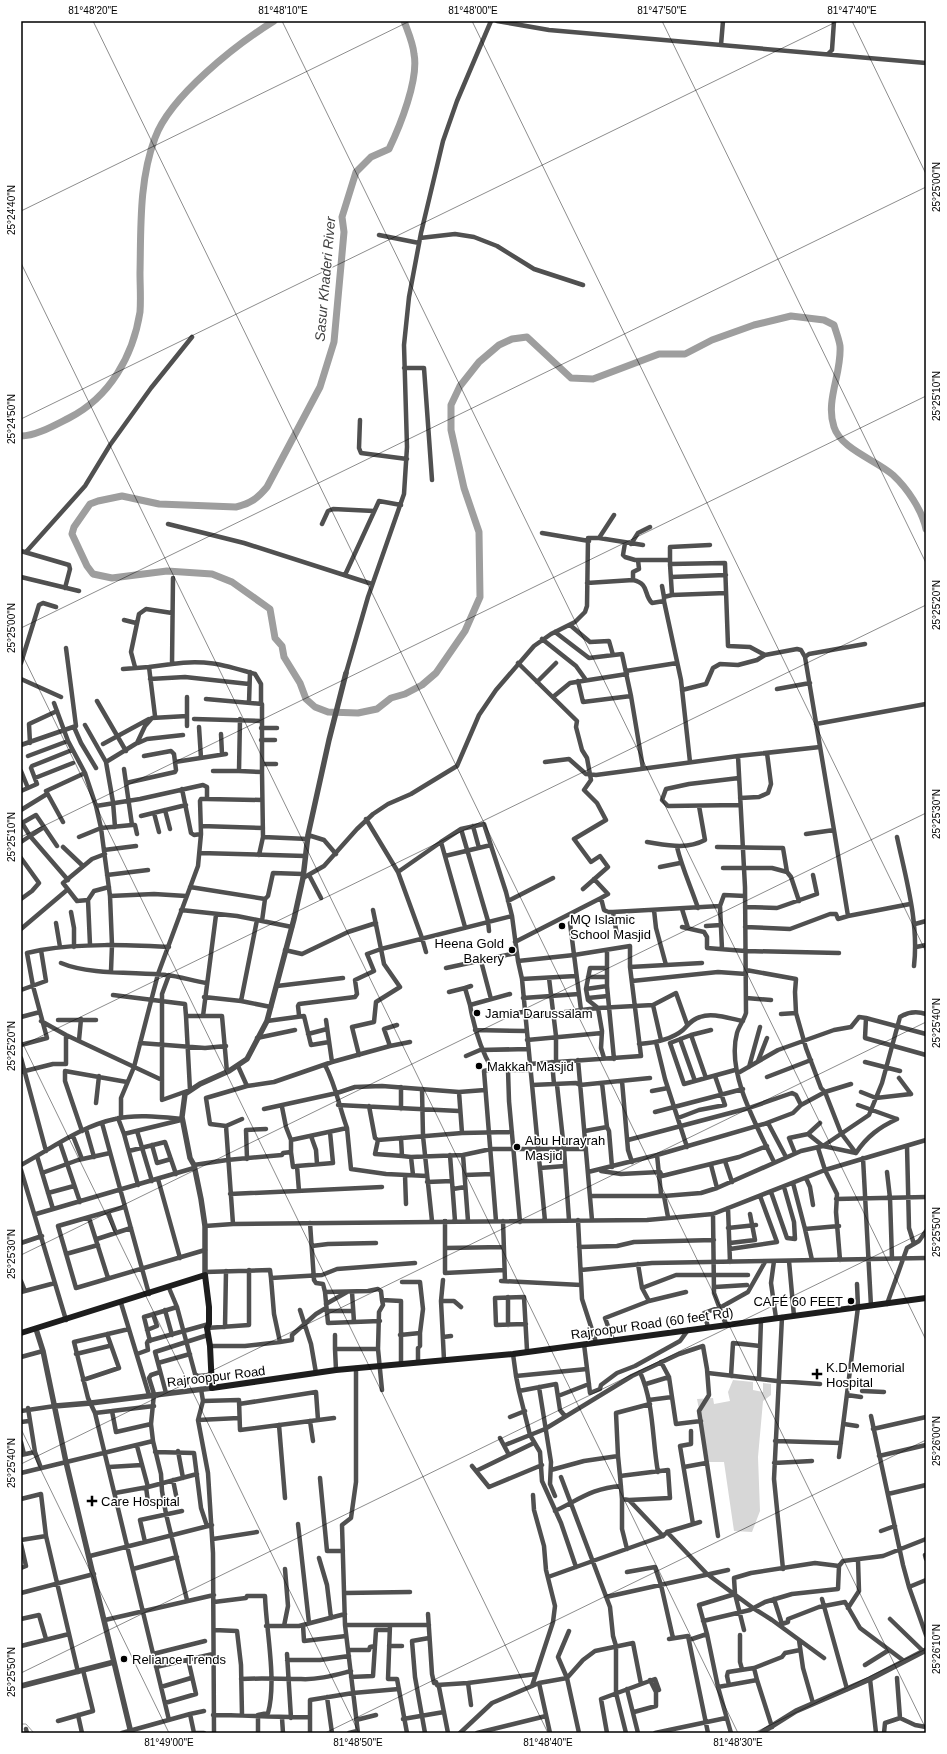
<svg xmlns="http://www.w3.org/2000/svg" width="947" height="1754" viewBox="0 0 947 1754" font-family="Arial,sans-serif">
<rect width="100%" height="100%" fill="#fff"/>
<path fill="#d7d7d7" d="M733,1380L753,1382V1390L763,1392V1383L771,1384V1395L763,1401L758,1457L760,1511L752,1532L734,1531L724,1462H709L697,1399L713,1398L714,1404L730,1401L728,1392Z"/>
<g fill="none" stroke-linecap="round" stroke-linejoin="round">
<path stroke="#9e9e9e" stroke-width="1" d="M21,1724H26L34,1733"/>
<path stroke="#9e9e9e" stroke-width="7" d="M404,21C408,32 413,43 414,54C419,79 400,126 389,149L371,157L356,172L342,217L344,232L334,342L320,387L267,487C258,498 250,504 236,507L159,504L122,496L98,501L90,504L74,527L72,534L87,566L93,574L112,578L167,571L212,574L232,582L270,609L275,638L282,646L284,657L300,683L306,699L315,707L328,712L358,713L377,709L391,698L405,694L422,685L436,673L465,631L480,597L479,532L464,488L451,430V405L460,386L479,362L499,345L512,339L527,337L571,378L593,379L659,354H685L712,340L754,325L791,316L824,320L834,325C836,332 839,339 840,346C842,373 825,401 834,427C841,449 876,460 893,475C907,488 922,510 926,529
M21,436C36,436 55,425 69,418C110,397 133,356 140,312C141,299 140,285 140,273C141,228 139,180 155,138C170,96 237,44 274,21"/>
<path stroke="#505050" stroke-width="4.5" d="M497,21L549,30L926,63
M721,45L723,21
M828,54L832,50L834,21
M379,235L419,243
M420,238L455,234L474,237L497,246L534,269L583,285
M404,368H424L432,480
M360,420L359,448L361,453L407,459
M168,524L244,543L372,584
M322,524L328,511L333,509L374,511
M542,533L589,541
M599,538L643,545
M625,543L623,555L625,557L635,560H670
M631,544L638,533L650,527
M21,551L69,565L70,569L65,588
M26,552L85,486L110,445L151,388L192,337
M670,563V547L710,545
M345,575L379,501L401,505
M21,577L79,591
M671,577L726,575
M633,580V572L639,569L638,560
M587,583L633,580C650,584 643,594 652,603L664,601V597L672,595L726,593
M662,586L664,597
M672,595L670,564L725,563L728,646L750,647L765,655L797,649L801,650L805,657
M664,601L681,680L690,762
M124,620L136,623
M570,625L590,642L609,641L613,655
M555,632L589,658L622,654L631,696
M542,639L576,666L586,680
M21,663L39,605L43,603L56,607
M518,663L577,721L576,727L582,750L587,758L591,780L584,790L597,803L606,820L574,839L591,862L600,856L608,867L583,889
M172,664C205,659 224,665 255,674L261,684V703
M135,667L131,652L139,614L146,609L172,613
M123,669L149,667
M626,671L677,663
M346,673L368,597L404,494L407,447L404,345L409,297L421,233L443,141L457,101L491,21
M21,679L61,697
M150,679L185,677L249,684
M578,681L583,702L631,696L643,768
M537,682L556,663
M777,689L810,683
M682,690L706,684L713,668L720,664L738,665L757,660L765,655
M187,697V726
M553,697L570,683L627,674
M206,699L262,704V772
M97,701L126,751
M54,703L68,741L85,773L96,806L101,828L110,896L112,945L111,971
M249,703L250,672
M155,716L149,667L172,664L173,578
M194,719L261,721
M240,719L239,771L262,772L263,837L308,839
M816,724L926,704
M85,725L106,762
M74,727L81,743L96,768
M199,727L201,758
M261,728H277
M221,734L222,754
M261,740H275
M30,743L29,724L57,711
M138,743L147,739L183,735
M103,744L149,719
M21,745L76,726L66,648
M28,756L68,741
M144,756L171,751L174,754L175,762
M738,756L745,887L746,1013C744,1020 739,1026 737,1033C726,1073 757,1126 774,1162
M545,762L569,759L586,774L596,775L738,756L820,747
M262,764H276
M124,769L126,783
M21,771L28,788
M213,771H239
M35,778L73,763
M739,778L689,784L666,789L662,800L668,806L740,805
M182,789L191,833L194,835L201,834
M21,791L37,784L31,768L32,766L72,750
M740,798L759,797L768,793L771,784L767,753
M207,799L262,800
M96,806L140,799L203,785L207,787V799H201L200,801L201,834L198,866L158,974L134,1067L121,1098V1117
M21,810L47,794
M165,810L170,829
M154,813L159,832
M141,816L186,805
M366,819L398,872L441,842L465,927
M63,822L46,791L85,773
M132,825H135L137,834
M201,826L263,828
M473,826L479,848
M44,827L30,836L22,823L36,815L57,846
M115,827L113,802L106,762L137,743L145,726L152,718L187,716
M834,830L848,916L910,904
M806,834L834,830L805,657L809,654L865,644
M308,835L324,840L336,854
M79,837L101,828L132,825L126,783L175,772L176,770L175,762L226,754
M897,837C906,879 919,923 914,966
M21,842L30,836L68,880
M441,842L461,829
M647,842C667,845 686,850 705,840L699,806
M63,847L83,866
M677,847C682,868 691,887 698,908
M717,847L783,848L787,872L791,877L799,901
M104,850L136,846
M200,853L305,856
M259,855L263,837
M445,856L491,845
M21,858L39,883L32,891L21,899
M660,867L680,863
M723,868H772L787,872
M398,872L422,938L426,952
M107,875L148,870
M309,875L321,898
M303,878L324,866L357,829L373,814L388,804L411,794L457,766L479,715L496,690L534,646L551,634L575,622L585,612L587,606L588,538H599L614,515
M594,879L608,894L601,898
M190,887L265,899L268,896L273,873L303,874
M110,896L154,894L186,896
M88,900L94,891L109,887
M508,901L553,878
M720,906L722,949
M745,907L777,908L817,894L813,875
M682,909L688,928
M181,910L237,916L292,927
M654,910L656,928L666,965
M71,912L74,928V947
M613,912L720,906L724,895L745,896
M216,915L203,1016H222L227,1072
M262,921L265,899
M56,923L60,947
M570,923L581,1010
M915,924L926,921
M706,926L721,925
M682,927L704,932L707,937V948L745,951L839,953
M745,927L790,929L830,914H836L838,919L848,916
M21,929L67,890
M489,931L488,921L461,829L484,824L506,892L512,916L518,961L522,979L545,1221
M515,942L601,898L604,910L608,912H613L617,935
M90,945L88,900L77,901L63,883L92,859L105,854
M916,947L926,945
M285,950L302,954L348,932L376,923
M607,950V968
M481,961L491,999
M518,961L574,955L630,946V967L641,1056L529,1064
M61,963C89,975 136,972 166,975C179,976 193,981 206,983
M630,967L702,963
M446,968L516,953
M746,970L796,979L795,992L796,1013
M169,975L162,994V1100L190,1090L186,1016H203
M588,977H606
M549,978L556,1036V1062
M522,979L576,976
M632,981L718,972L746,974
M277,986L343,978
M586,989L607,986
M21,990L46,981L41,950C83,943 126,945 169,947
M449,992L465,988
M113,995L185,1004L186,1016
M204,997L241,1001L271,1007
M523,998L579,994
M588,998L608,996
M746,998L771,1000
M241,1001L257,920
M470,1005L465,988L471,986
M653,1005L676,993L687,1024
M503,1013L524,1012
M781,1014L796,1013L806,1048L821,1088L825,1092L841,1133L856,1153
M299,1015L298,1006L299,1004L355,997L357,994L355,980L374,971L367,954L381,949L373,910
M21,1017L40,1012
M525,1017L598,1008L653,1005L661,1040
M58,1020H96
M326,1020L332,1062
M41,1021L66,1035L162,1080
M267,1021L304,1016L311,1045L329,1042
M475,1030L526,1031
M308,1034L327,1029
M926,1034L866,1018L865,1038L926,1055
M691,1035L711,1030
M257,1038L295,1030
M680,1039L695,1081
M79,1040L81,1019
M527,1040L602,1033
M656,1042L665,1079L687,1147
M140,1043L205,1048L226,1046
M639,1044C653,1043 672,1039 683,1030C689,1024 691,1020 700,1017C713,1012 730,1019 743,1021
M21,1045L47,1038L33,986L27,953L41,950
M390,1046L384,1029L397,1025
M359,1055L352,1027L374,1022L376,1002L400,987L384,964L381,949L512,916
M466,1056L480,1050L528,1049
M21,1058L46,1151
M604,1058L601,1048L602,1031L598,1008L588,1000L586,989L590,968H607V986L614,1059
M578,1060L592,1220
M758,1061L767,1038
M552,1062L554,1084
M865,1062L900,1071
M238,1066L247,1086
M749,1067L760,1027
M492,1069C480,1048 474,1028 470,1005L510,994
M508,1070H530
M21,1072L53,1064H66V1035
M738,1073L778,1050L834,1030L851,1027L859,1017L866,1018
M767,1077L811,1060
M706,1078L691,1035L670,1043L684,1084L735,1070
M899,1078L911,1094
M622,1081L628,1150L632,1162
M602,1083L607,1127L609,1131L612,1167
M532,1085L576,1083L580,1085L650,1078
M557,1085L564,1149L569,1220
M401,1087V1109
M422,1089L423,1136L432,1221
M652,1091L668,1088
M459,1092L485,1090
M861,1092L876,1098L911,1094
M96,1103L99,1076
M338,1105L459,1111
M858,1105L897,1119
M369,1106L375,1138L378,1140L375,1154L402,1156
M282,1107L286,1127L291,1140
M264,1109L337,1093L355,1087L382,1086L459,1092L462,1133L512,1132
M655,1112L743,1089
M118,1118L124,1134
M678,1118L699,1110L725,1105L715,1076
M102,1123L149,1294
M768,1123L786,1157
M226,1126L242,1119
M347,1128L351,1169L386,1174L427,1176
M86,1129L94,1157
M82,1131L65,1081V1071L127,1082
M137,1131L152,1181
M585,1131L607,1127
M808,1134L823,1146L856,1153C867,1136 880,1127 897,1119
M73,1136L82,1159
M311,1136L316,1150L317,1164
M401,1138L402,1156L411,1157L413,1175
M378,1140L462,1133
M628,1140L749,1108L792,1093L796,1095L801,1105
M60,1143L80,1202
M152,1145L157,1163L171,1159
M907,1146L909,1228L914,1244
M818,1148L825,1170L837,1194L836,1212L840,1260
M129,1151L165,1142L176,1174
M291,1152L293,1167L297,1166
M795,1153L789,1138L808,1134L820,1123
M450,1155L455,1221
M463,1155L491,1149H586
M657,1155L661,1194L664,1196L668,1217
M37,1156L53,1209
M411,1157L463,1155L468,1221
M863,1158L871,1306
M247,1159L246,1130L266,1129
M725,1161L732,1182
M21,1165C51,1149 81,1126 115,1119C136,1114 161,1117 182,1119
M194,1165L227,1160L282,1155L283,1153L291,1152V1140L347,1128C339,1106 336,1086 325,1065
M711,1165L717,1188
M540,1168L565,1166
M21,1170L66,1320
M601,1171L621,1174L660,1172L662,1176L739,1157L767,1146
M588,1172L657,1155L764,1124L793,1113L801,1105L825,1092L851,1084
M887,1172L890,1198L892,1259
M42,1173L78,1160L110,1153
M405,1175L406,1204
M465,1175L492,1174
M806,1178L810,1187L813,1205
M158,1179L180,1258
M427,1182L452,1181
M793,1183L805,1229
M138,1185L124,1134L181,1120
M453,1189L465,1187
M299,1191L297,1166L333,1163L330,1132
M771,1192L787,1238L795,1239L794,1222L784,1187
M48,1193L74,1186
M230,1194L382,1187
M590,1196H664L701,1193L717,1188L801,1151L823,1146L869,1115L882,1083L900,1017C908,1012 917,1011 926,1014
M836,1199L926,1197
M124,1207L58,1226L76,1288L205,1250
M728,1208L730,1262
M108,1212L116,1233
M36,1214L194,1168
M713,1214L714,1293L726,1325
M89,1218L108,1278
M578,1220L582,1299L596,1342
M445,1221V1248
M496,1221L484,1071L492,1069L508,1070L509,1101L520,1222
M503,1221L505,1281
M310,1223L314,1280L316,1283L323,1284L325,1292
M233,1224L226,1126L210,1124L206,1098L247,1086L274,1082L332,1062L390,1046L410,1042
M205,1226L233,1224L647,1220L713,1214L825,1170L926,1140
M728,1228L756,1225
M97,1239L131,1228
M21,1243L42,1236
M730,1243L755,1240L750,1214
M312,1246L328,1244L376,1243
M504,1247L445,1248V1273L504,1270
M579,1247L617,1246L634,1242L714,1240
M730,1249L777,1242L760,1196
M66,1254L98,1245
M812,1260L805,1229L839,1226
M774,1261L771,1283L776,1318
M789,1261L794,1316
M581,1270L652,1263L926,1258
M205,1272L270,1270L271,1278
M443,1280L441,1301L444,1360
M21,1281L25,1291
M501,1281L581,1285
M402,1282H420L423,1309L420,1333V1346L418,1348V1362
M715,1287L747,1285
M169,1288L177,1307L195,1374L198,1376L211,1375
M642,1288L676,1275H748
M21,1292L55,1283
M352,1292L354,1322
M441,1301H454L461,1307
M649,1301L686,1292
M121,1303L149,1395
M326,1304L347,1292
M887,1304L907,1248L919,1241L926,1231
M165,1310L172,1335
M300,1310L311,1344L316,1373
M327,1311H353
M782,1317L774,1479L783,1569
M380,1321L328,1323L325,1292L368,1291L378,1289L381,1291L382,1300
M526,1324L496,1325L495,1298L524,1297L527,1350
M508,1325V1297
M225,1327L226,1271
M708,1327L704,1313L723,1306L748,1292L765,1262
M207,1328L249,1325V1270
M129,1329L74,1342L88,1398L95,1413L169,1720
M147,1330L157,1326L153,1314
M335,1335V1349
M400,1335L420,1333
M443,1337L451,1336
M613,1340L605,1318L649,1301L642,1288L638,1264
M150,1341L144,1317L177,1307
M280,1342L292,1340V1335L316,1314L326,1308
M584,1344L590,1393L600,1389L601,1385L617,1373L635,1366L680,1341L688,1330
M210,1346H245L280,1342L274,1314L271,1278L322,1275L337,1269L415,1263
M76,1354L109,1346
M137,1354L148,1350L147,1343L148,1341L209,1324
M513,1354L516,1376L587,1369
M21,1357L43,1351
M661,1362L669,1377L676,1424L701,1421
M158,1363L190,1354
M356,1368V1482L351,1518L342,1525L345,1625L358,1733
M336,1370L335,1349H378
M160,1372L151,1375L149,1378L154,1394L151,1424L153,1441L161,1474L162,1491L166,1514L187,1600
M640,1372C654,1403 652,1439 658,1472
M708,1373L777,1381L820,1384
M516,1376L519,1391
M731,1376L733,1343L760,1346
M759,1379L761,1320
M83,1380L119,1368L107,1334
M646,1384L669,1377
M539,1387L551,1462L550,1484L555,1496
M201,1389L203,1401L198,1420L208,1473L213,1553L214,1733
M382,1390L378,1349L379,1312L383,1305L382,1300L401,1301V1363
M862,1391L884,1392
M166,1393L155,1352L208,1335
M847,1395L861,1397
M558,1396L589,1384
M649,1400L672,1397
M203,1401L239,1400L240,1430L334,1418
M239,1404L316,1392L318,1420
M28,1408L35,1452L41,1468
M21,1411L55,1406
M112,1411L116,1432L151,1424
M95,1413L154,1406
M565,1416L560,1410L556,1384L519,1391L530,1435L540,1452L542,1481L561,1523L576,1567
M871,1416L903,1565L909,1587L926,1635
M510,1417L525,1411
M198,1420L239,1418
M310,1421L313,1441
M21,1422L29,1421
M844,1424L857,1426
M279,1425L285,1498
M873,1429L926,1417
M691,1431V1444L680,1446L693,1524
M500,1438L509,1455
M775,1441L841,1443
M21,1442L24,1454
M505,1445L545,1429L632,1376L679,1354L703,1346L707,1369L709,1395L699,1411L718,1536
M137,1446L148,1487
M178,1451L183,1478
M155,1452L194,1453L201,1508L207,1526
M21,1455L35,1452
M618,1456L620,1476
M879,1456L926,1445
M839,1457L858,1307L857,1284
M774,1463L812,1461
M472,1466L489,1487L542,1465
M109,1467L142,1465
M684,1467L706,1463
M551,1470L584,1461L618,1456L616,1413L650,1404
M476,1471L534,1443
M21,1473L153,1441
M561,1477L610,1607L613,1636L616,1646V1693L626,1733
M320,1478L327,1551H343
M173,1480L176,1495
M146,1487L148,1502
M115,1493L148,1487L197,1474
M888,1494L926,1485
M21,1499L41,1494L46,1536L78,1672
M622,1499L620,1476L668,1470L670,1498L629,1500L663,1536
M555,1511C580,1499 593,1488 621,1486
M298,1524L309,1623
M881,1531L895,1526
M667,1532L707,1574L753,1608L772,1620L824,1658
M213,1539L257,1532
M21,1540L46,1536
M145,1542L140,1520L182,1511
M21,1544L26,1566L21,1568
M627,1549L622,1529V1499L629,1500
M925,1555L926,1559
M90,1556L212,1525
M319,1558L327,1585L331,1618
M133,1569L177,1557
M627,1572L655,1567L661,1585L673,1638
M548,1577L663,1536L667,1532L700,1522
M909,1587L926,1580
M21,1593L94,1574
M345,1593L410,1592
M606,1597L728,1570
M774,1599L782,1624L788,1622V1619L819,1607L845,1602L860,1628L904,1661
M822,1599L847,1689
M214,1602L246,1598L247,1596H265C266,1630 277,1681 268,1713L258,1715V1733
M848,1608L859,1591L858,1560
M428,1614L432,1674L434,1683L436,1682L437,1685
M21,1619L39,1615L46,1639
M890,1619L923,1651
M105,1620L214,1595
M703,1621L750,1610L765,1602L792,1594L838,1589L839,1566L843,1561L883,1556L926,1539
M303,1625L304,1641L346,1636
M345,1625H429
M390,1625L388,1679H397L407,1733
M266,1626H299L345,1614
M284,1626L288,1606L285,1569
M214,1630L237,1631L241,1665L242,1715
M744,1630L735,1594L734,1578L751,1573L815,1563L839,1566
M569,1631L558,1657L567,1678L583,1660L595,1651L633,1643L641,1684
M707,1634L718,1687
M740,1635V1662L742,1669
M669,1639L688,1636L708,1733
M689,1640L707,1634L699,1605L735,1594
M799,1640L803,1668L813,1703
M21,1646L69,1634
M389,1646H402
M348,1650H369L370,1647L375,1646
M153,1654L205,1641
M287,1654L291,1718
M287,1660H320L349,1656
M865,1665L889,1650
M156,1667L213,1654
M351,1677L373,1676L376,1630H389
M241,1679C261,1678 281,1679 301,1679C318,1680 335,1675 351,1671
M870,1679L876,1733
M757,1680L772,1727
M468,1683L471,1705
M539,1683L550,1733
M729,1685L727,1676L728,1672L754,1668
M532,1686L553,1622L555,1606L546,1570L544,1546L534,1510L533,1495
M161,1687L191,1678
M627,1689L638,1733
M327,1697L332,1733
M165,1703L196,1694L188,1659
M634,1712L656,1706V1692L650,1680
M190,1714L204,1711
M78,1715L82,1733
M213,1715C246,1715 278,1718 310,1717
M282,1718L283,1733
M900,1718L915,1725L926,1727
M403,1719L444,1712
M356,1720L376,1715
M58,1721L93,1711L83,1670
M26,1729L27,1733
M122,1733L190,1714L194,1733H204
M310,1733V1700L353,1693L399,1689
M349,1733L357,1731
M425,1733L415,1677L412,1641L429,1638
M448,1733L439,1687L437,1685L468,1683L536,1674
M460,1733L492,1703L539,1683L567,1678L579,1733
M477,1733L546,1716
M607,1733L601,1699L655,1679L659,1690
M655,1733L669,1730
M670,1733L669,1730L726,1718
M731,1733L718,1687L757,1680L754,1668L782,1657L785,1653L800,1650
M884,1733L885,1723L900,1718L897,1678"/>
<path stroke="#505050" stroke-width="5.5" d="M205,1275V1226L201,1199L194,1165L190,1158L182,1117L185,1094L200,1084L229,1071L247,1059L267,1021L294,919L303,878L308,835L329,740L346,673
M36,1329L43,1351L66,1462L131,1733
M55,1406L91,1403L212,1388
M21,1686L114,1662
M761,1733L796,1711L870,1679L926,1650"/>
<path stroke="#1d1d1d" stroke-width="6" d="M21,1333L205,1275L209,1307V1324L207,1328L210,1346L212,1388L336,1370L513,1354L926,1298"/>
</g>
<path fill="none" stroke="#000" stroke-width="1" stroke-opacity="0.45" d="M93,21L926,1729M282,21L926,1340M472,21L926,952M662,21L926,563M852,21L926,174M21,211L410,21M21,263L738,1733M21,419L838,21M21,628L926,187M21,652L548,1733M21,837L926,396M21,1040L359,1733M21,1046L926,605M21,1255L926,813M21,1429L169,1733M21,1464L926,1022M21,1673L926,1231M325,1733L926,1440M754,1733L926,1649"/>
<g fill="#000" stroke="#fff" stroke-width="1.5">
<circle cx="562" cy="926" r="4"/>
<circle cx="512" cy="950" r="4"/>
<circle cx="477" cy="1013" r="4"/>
<circle cx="479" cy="1066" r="4"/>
<circle cx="517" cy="1147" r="4"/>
<circle cx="851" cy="1301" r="4"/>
<path d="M815 1368h4v4h4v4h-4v4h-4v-4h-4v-4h4z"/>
<path d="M90 1495h4v4h4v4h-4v4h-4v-4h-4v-4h4z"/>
<circle cx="124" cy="1659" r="4"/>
</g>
<g text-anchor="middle" stroke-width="3" stroke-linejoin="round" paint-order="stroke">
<g font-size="13" fill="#000" stroke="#fff" text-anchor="start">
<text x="570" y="924">MQ Islamic<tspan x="570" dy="15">School Masjid</tspan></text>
<text x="504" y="948" text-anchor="end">Heena Gold<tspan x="504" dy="15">Bakery</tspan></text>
<text x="485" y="1018">Jamia Darussalam</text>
<text x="487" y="1071">Makkah Masjid</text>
<text x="525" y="1145">Abu Hurayrah<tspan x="525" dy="15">Masjid</tspan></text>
<text x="843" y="1306" text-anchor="end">CAFÉ 60 FEET</text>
<text x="826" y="1372">K.D.Memorial<tspan x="826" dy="15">Hospital</tspan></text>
<text x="101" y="1506">Care Hospital</text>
<text x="132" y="1664">Reliance Trends</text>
</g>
<g font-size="13" fill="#000" stroke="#fff">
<text transform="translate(652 1323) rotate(-8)" y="5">Rajroopur Road (60 feet Rd)</text>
<text transform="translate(216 1376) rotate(-7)" y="5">Rajrooppur Road</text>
</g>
<g font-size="14" font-style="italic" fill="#3f3f3f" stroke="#fff">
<text transform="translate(325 279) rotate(-85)" y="5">Sasur Khaderi River</text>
</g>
</g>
<rect width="947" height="1754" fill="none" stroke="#ffffff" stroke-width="44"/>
<rect x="22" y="22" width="903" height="1710" fill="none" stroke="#000" stroke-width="1.5"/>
<g font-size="10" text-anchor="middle" fill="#000">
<text x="93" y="14">81°48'20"E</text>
<text x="283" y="14">81°48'10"E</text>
<text x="473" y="14">81°48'00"E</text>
<text x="662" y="14">81°47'50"E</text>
<text x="852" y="14">81°47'40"E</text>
<text transform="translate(936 187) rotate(-90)" y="4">25°25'00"N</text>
<text transform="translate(11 210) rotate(-90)" y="4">25°24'40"N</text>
<text transform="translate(936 396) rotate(-90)" y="4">25°25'10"N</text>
<text transform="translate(11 419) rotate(-90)" y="4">25°24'50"N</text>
<text transform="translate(936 605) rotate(-90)" y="4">25°25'20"N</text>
<text transform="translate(11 628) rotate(-90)" y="4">25°25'00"N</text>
<text transform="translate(936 814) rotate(-90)" y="4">25°25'30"N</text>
<text transform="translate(11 837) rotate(-90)" y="4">25°25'10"N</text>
<text transform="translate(936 1023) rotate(-90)" y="4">25°25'40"N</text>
<text transform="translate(11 1046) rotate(-90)" y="4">25°25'20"N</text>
<text transform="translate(936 1232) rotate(-90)" y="4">25°25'50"N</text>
<text transform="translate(11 1254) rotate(-90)" y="4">25°25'30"N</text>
<text transform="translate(936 1441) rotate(-90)" y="4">25°26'00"N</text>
<text transform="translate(11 1463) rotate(-90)" y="4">25°25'40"N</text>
<text transform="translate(936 1649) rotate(-90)" y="4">25°26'10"N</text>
<text transform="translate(11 1672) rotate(-90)" y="4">25°25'50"N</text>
<text x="169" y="1746">81°49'00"E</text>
<text x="358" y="1746">81°48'50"E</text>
<text x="548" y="1746">81°48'40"E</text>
<text x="738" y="1746">81°48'30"E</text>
</g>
</svg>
